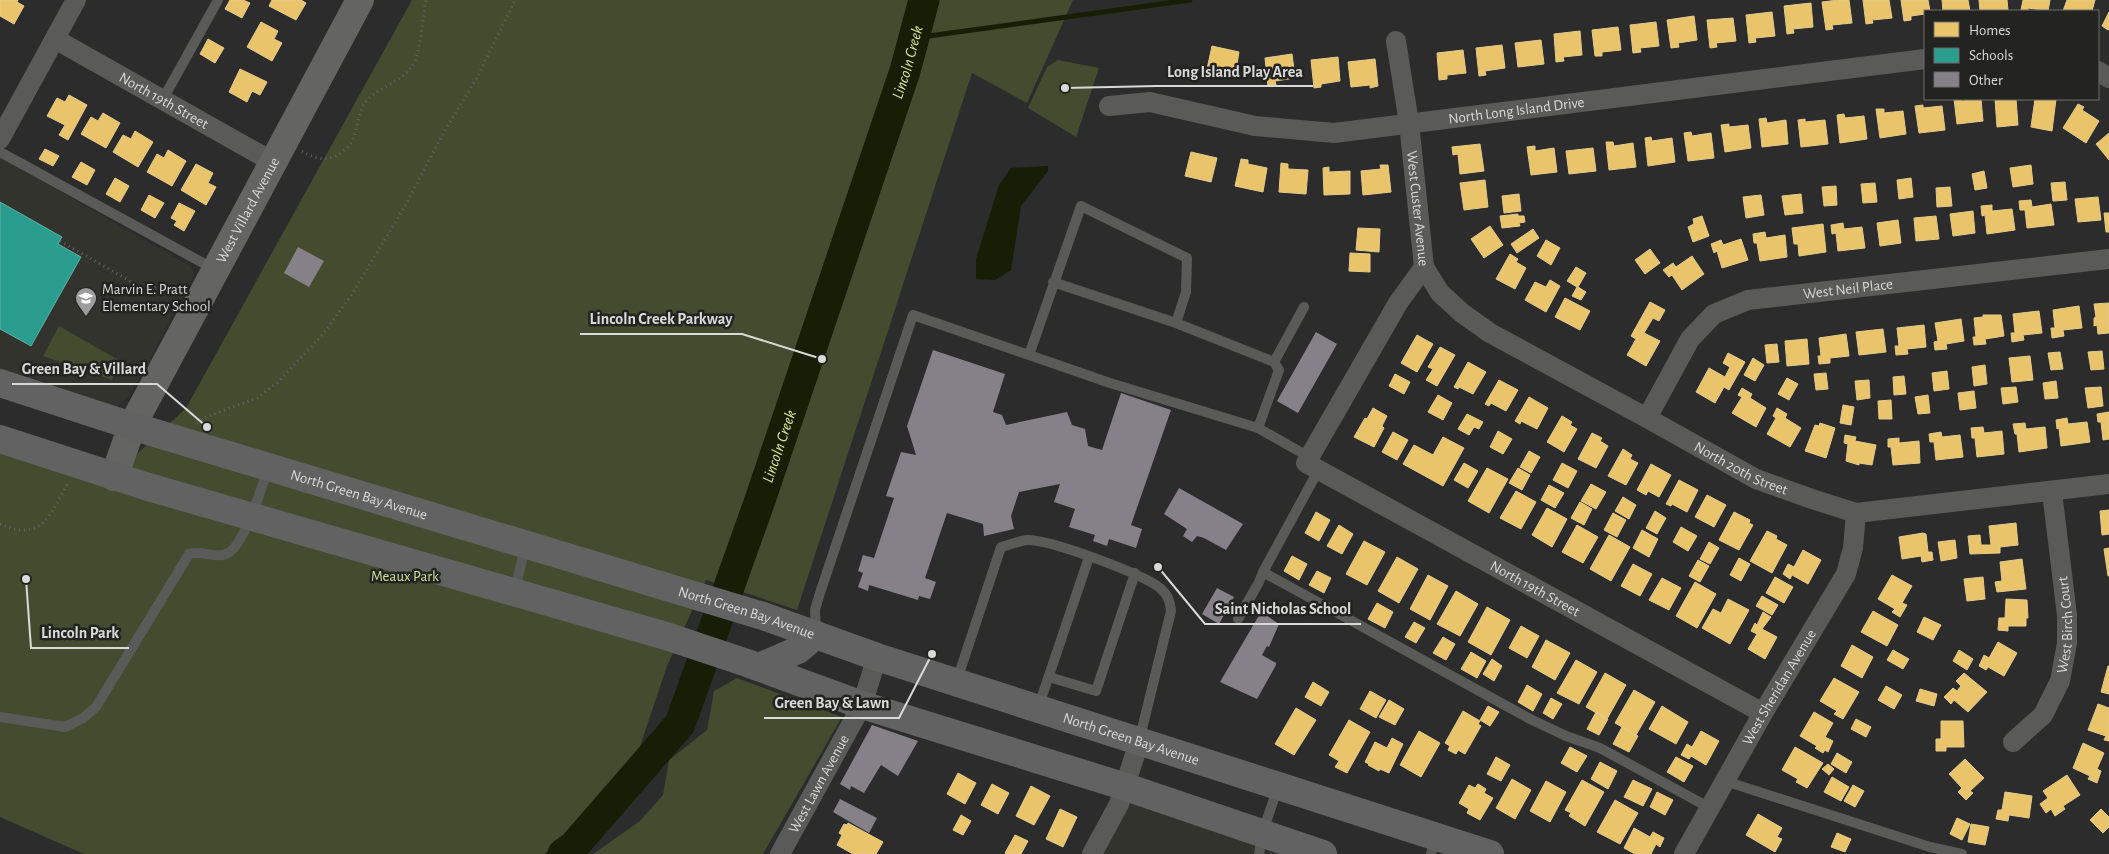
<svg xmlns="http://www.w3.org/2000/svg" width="2109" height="854" viewBox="0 0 2109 854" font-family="'Alegreya Sans',sans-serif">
<rect width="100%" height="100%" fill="#2c2c2c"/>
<path fill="#31332c" d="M0,157L190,266L195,272L149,362L129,395L117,407L113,409L0,374Z
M1126,787L1329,854H1092Z"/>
<path fill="#454b2f" d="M412,0H1073L1027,103L972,73L797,610L706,580L667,666L638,752L601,808L544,854H84L0,817V452L103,486L186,408Z
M1058,60L1099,68L1076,137L1028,108L1047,67Z
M59,326L122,362L112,380L43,356Z
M737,678L842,717L763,854H593L640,821L663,795L669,760L707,730L714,691Z"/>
<path fill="#181d06" d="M1048,166V171L1021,206L1011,270L995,280L976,279V259L999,185L1011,168Z"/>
<path fill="#e9c46a" stroke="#e4cb8b" d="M0,0H18L17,2L24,6L14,24L0,16Z
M230,0H243L250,3L242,18L225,9Z
M272,0H301L306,3L296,20L269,6Z
M1838,0H1849L1852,23L1832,25L1833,29L1826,30L1822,2Z
M1863,0H1889L1892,18L1872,20L1873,23L1866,24Z
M1901,0H1928L1930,11H1925V14L1911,16V20L1904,21Z
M1942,0H1968L1970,11H1943Z
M1979,0H2007L2008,10L1980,11Z
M2023,0H2050L2048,11L2028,8V11L2021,10Z
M2067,0H2095L2092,11H2063Z
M1811,3L1813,27L1793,29L1794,33L1787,34L1784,6Z
M1772,12L1775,36L1755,38L1756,42L1749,43L1746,15Z
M2109,12V29L2108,30L2102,26Z
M1694,16L1697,40L1678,43L1679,47L1671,48L1667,20Z
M1733,18L1736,41L1716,43L1717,47L1710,48L1707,20Z
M261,22L278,31L274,39L282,43L272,61L247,47Z
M1656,22L1659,46L1640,48L1641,52L1633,53L1630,25Z
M1618,27L1621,50L1602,52V56H1595L1592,30Z
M1580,31L1582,55L1563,57L1564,61L1556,62L1554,34Z
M208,39L224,48L215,63L200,54Z
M1541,40L1544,64L1518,67L1515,43Z
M1502,45L1505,68L1485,71L1486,75L1479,76L1476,48Z
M1212,46L1239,52L1235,76L1216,72L1215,76L1206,74Z
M1463,50L1466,73L1447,75V79L1439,80L1437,53Z
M1292,54L1295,78L1275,81L1276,85L1268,86L1265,58Z
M1338,57L1340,81L1321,84V87L1314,88L1311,60Z
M1375,59L1378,86L1370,88V85L1351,87L1348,62Z
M240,69L267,82L260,95L252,91L247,102L229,92Z
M69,95L87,105L68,140L59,135L65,125L47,116L57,98L65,102Z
M1954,99H1961L1962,101L1981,99L1983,121L1957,124Z
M1995,99H2016L2018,125L1997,127Z
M2035,99H2056L2052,131L2031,127Z
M2078,104L2084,107L2082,110L2099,121L2086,143L2063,128Z
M1923,105V108L1942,106L1945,130L1919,133L1915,106Z
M1876,109H1884V113L1903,111L1906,134L1880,138Z
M103,113L120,123L106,148L81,134L91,117L98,121Z
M1844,114L1845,118L1864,116L1867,139L1840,143L1837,115Z
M1766,118L1767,123L1786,120L1788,144L1762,147L1759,119Z
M1805,119V122L1825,120L1828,144L1801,147L1798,120Z
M1729,124V127L1748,125L1751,148L1725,152L1721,125Z
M135,131L153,142L138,167L113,152L123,135L131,139Z
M1691,132L1692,136L1711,133L1714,158L1688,161L1684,133Z
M2109,133V160L2096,144Z
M1651,137L1652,141L1672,138L1675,162L1648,166L1645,138Z
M1606,142H1613L1614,146L1633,143L1636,167L1609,170Z
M1480,144L1484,171L1460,174L1458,154L1453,155L1452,147Z
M1535,146V151L1554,148L1557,172L1531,175L1527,147Z
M1593,148L1596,171L1569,174L1566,151Z
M45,149L59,156L53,166L39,159Z
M168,150L186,161L172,186L147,172L157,154L164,158Z
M1191,152L1217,158L1211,182L1185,176Z
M1241,159L1248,160V164L1267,168L1263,192L1235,186Z
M81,162L95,170L87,185L72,177Z
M1281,163L1288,164V169L1308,170L1306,194L1279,192Z
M196,164L213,173L208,183L216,187L206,205L181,190Z
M1380,165H1388L1391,192L1363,195L1361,171L1381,169Z
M2031,165L2033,184L2013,187L2010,168Z
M1329,167V172L1350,171V194L1324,195L1323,168Z
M1984,171L1987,188L1975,190L1972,174Z
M115,178L129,186L120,202L106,194Z
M1911,178L1913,197L1899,199L1897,180Z
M1485,180L1488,207L1464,210L1460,183Z
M2065,182L2067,200L2053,201L2051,183Z
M1875,183L1877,202L1863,203L1861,184Z
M1836,186L1837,205L1824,206L1822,187Z
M1950,187L1952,206L1937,207L1936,188Z
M1519,194L1521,211L1504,213L1502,196Z
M1801,194L1803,213L1785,215L1782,196Z
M149,195L164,203L155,218L141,210Z
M1761,195L1764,215L1746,218L1743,197Z
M2098,197L2101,220L2078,222L2075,199Z
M2031,200L2032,207L2051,204L2054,225L2027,228L2025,210H2020L2019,201Z
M179,203L195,211L184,231L174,225L177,221L171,218Z
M1992,205V211L2012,209L2015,230L1987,234L1985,215L1982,216L1981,206Z
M1973,211L1975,233L1953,236L1950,214Z
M2104,213H2109V232H2106Z
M1518,214V216H1524L1525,222L1519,223L1520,226L1502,228L1500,216Z
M1702,216L1709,236L1693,242L1688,227L1694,224L1693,219Z
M1936,216L1939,239L1916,241L1914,218Z
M1898,220L1901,243L1880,246L1877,223Z
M1843,223L1844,229L1862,227L1865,248L1838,251L1836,233L1832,234L1831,225Z
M1823,224L1826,252L1799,256L1798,244H1794L1792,228Z
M1490,226L1503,245L1484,258L1471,239Z
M1358,228L1380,229L1379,252L1356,250Z
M1533,229L1539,238L1517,253L1511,244Z
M1765,232L1766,238L1785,235L1787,257L1760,261L1757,243H1754L1753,234Z
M1741,239L1748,260L1722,268L1717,251L1714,253L1711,244L1721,240L1723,245Z
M1546,240L1560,248L1551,265L1537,256Z
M1650,249L1660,263L1645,274L1635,260Z
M1350,253L1370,254V272L1349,271Z
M1510,254L1518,259L1516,262L1526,268L1515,289L1496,279Z
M1692,256L1704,274L1682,290L1672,275L1669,277L1663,270L1673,263L1676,267Z
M1576,267L1586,273L1578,287L1586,292L1581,300L1572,296L1577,287L1567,281Z
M1550,280L1560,286L1546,312L1525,300L1535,282L1546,287Z
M1565,298L1590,311L1580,330L1555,317Z
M1650,302L1665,310L1659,321L1653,318L1644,333L1660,341L1646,366L1627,355L1636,339L1631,336Z
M2109,303V333L2098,334L2097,325L2094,326V318L2096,317L2094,304Z
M2079,306L2082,328L2063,330L2064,336L2052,338L2051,328H2055L2053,310Z
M2039,311L2042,333L2023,335L2024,340L2012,342L2011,333H2015L2013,314Z
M1983,315H2001L2004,336L1985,339L1986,344L1974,345L1973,337H1976L1974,318L1983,317Z
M1961,319L1964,341L1946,344L1947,349L1935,350L1934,342L1938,341L1935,323Z
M1924,325L1926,347L1907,349L1908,354L1896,355L1895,346H1899L1897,328Z
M1883,329L1886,352L1859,355L1856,332Z
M1846,334L1849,356L1830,358V363L1819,364L1818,356H1821L1819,338Z
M1417,335L1433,344L1417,372L1401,363Z
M1807,339L1809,364L1787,366L1785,341Z
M1777,344L1779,362L1767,363L1765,345Z
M1440,347L1455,355L1437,386L1426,380L1433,369L1428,367Z
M2102,351L2104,369L2091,370L2088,352Z
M2060,352L2063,369L2051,370L2048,353Z
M1728,353L1745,362L1729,390L1724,387L1715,403L1696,392L1709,368L1725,377L1730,367L1723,363Z
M2030,356L2033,380L2012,382L2009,358Z
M1753,358L1764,365L1755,381L1744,375Z
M1468,362L1486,372L1473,394L1459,387L1458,389L1454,387Z
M1985,365L1987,384L1974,386L1972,367Z
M1947,371L1949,389L1934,391L1932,373Z
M1826,373L1828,389L1816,390L1814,374Z
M1395,374L1410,382L1404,394L1389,386Z
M1904,376L1906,394L1894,395L1893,377Z
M1787,378L1798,384L1789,400L1778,394Z
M1499,380L1518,390L1506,411L1491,403L1489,406L1485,404Z
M1869,380L1870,398L1857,400L1855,381Z
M2056,381L2058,398L2045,399L2043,383Z
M2016,387L2018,402L2003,404L2001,388Z
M2101,387L2103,406L2088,408L2085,388Z
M1742,388L1752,394L1750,398L1766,408L1756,427L1732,413L1742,397L1738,395Z
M1974,391L1976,408L1960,410L1958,393Z
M1438,395L1452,403L1443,420L1428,412Z
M1928,395L1930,413L1918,414L1915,397Z
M1529,397L1548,408L1537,429L1521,421L1520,424L1515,421Z
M1891,400L1892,419H1879L1878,401Z
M1843,405L1854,407L1851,425L1840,423Z
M1373,408L1387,416L1382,426L1384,428L1374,447L1354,437L1365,418L1367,419Z
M1777,408L1787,414L1785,418L1801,428L1790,447L1767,434L1776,418L1773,416Z
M2109,412V439L2103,440L2101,422H2098L2097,414Z
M1467,414L1483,422L1479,429L1474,427L1469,435L1458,429Z
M1562,416L1572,422L1570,425L1577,429L1564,452L1547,442Z
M2067,418L2068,424L2087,422L2090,442L2061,446L2059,428L2057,429L2056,420Z
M1820,423L1835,428L1826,458L1805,451L1815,425L1819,426Z
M2025,423L2026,429L2045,427L2047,448L2019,452L2017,434H2015L2013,424Z
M1983,427L1984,433L2002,431L2004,454L1977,457L1975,438H1972L1971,428Z
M1498,431L1512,439L1503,454L1490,447Z
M1393,432L1408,440L1397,460L1382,452Z
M1941,432L1942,437L1960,435L1963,457L1936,460L1934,442H1930L1929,434Z
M1592,433L1602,438L1600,441L1608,446L1596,468L1578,459Z
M1845,435L1856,437L1855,441L1876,445L1872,465L1859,463V465L1846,461L1848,444L1844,443Z
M1443,437L1464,448L1443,486L1403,464L1414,445L1433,455Z
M1899,438V443L1919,441L1920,463L1893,465L1891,447H1888V439Z
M1623,449L1632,455L1630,459L1638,463L1626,485L1608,476Z
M1529,451L1540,457L1531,473L1520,467Z
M1464,463L1478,471L1468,488L1454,480Z
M1562,463L1577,471L1568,488L1553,480Z
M1651,464L1671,475L1659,497L1648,491L1646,495L1637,490Z
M1487,468L1508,479L1489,513L1468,501Z
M1518,468L1530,475L1522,490L1509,483Z
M1679,480L1698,490L1687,512L1672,504L1671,506L1666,504Z
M1591,484L1606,492L1596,509L1581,501Z
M1549,485L1564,493L1555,508L1541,500Z
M1516,491L1536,502L1521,529L1500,518Z
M1707,495L1726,505L1714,527L1695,517Z
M1623,497L1636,505L1629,519L1615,511Z
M1580,502L1592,509L1584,525L1571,518Z
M1547,508L1567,519L1552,547L1532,535Z
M2109,510V534L2102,535L2100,511Z
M1655,511L1666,518L1657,534L1646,528Z
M1316,512L1330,520L1319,541L1305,533Z
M1734,512L1750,520L1749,523L1753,525L1739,550L1719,540Z
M1613,513L1626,520L1617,537L1604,530Z
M2016,523L2018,545L2000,547V553L1970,554L1968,536L1980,535L1981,545H1991L1989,526Z
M1339,525L1353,534L1342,554L1327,546Z
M1577,525L1598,537L1583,563L1562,552Z
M1681,527L1697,536L1688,551L1673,542Z
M1642,530L1658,539L1649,557L1633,548Z
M1767,531L1777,536L1776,539L1787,545L1772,573L1750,561Z
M1923,533L1926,534L1928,552H1932L1933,560L1922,562L1921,556L1902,559L1899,537Z
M1609,535L1630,547L1611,581L1590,569Z
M1955,540L1957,558L1941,561L1938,542Z
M1364,541L1385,552L1367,585L1346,574Z
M1709,542L1719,548L1710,564L1700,559Z
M2109,548V576H2108L2104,549Z
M1803,550L1821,560L1808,584L1792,575L1790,579L1783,574L1788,564L1794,567Z
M1292,556L1307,564L1299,580L1284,571Z
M1397,557L1418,569L1399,603L1378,591Z
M1739,558L1750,564L1741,581L1730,575Z
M2022,559L2026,589L1997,592L1995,582L2002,581L2000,562Z
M1698,560L1709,566L1700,582L1689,576Z
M1633,564L1652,574L1640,596L1621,586Z
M1317,571L1331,578L1324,593L1309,585Z
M1428,575L1448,586L1430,620L1410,609Z
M1892,575L1912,586L1902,603L1907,605L1900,617L1892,612L1895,609L1878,599Z
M1775,577L1793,587L1784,603L1766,593Z
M1983,577L1985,599L1967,601L1964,579Z
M1662,578L1681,588L1669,610L1649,600Z
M1695,582L1716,594L1697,628L1676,616Z
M1456,591L1478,604L1460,636L1437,624Z
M1762,596L1778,605L1772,615L1756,606Z
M1728,599L1749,610L1730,644L1702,628L1713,609L1721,613Z
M2006,599L2027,600L2028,618H2026V626H2008V631L1998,630L1999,618H2005Z
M1377,603L1393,612L1385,628L1368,619Z
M1487,607L1510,620L1491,655L1468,642Z
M1873,611L1898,625L1887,646L1861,632Z
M1763,612L1771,617L1762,629L1777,637L1765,659L1748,649L1757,634L1751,631L1755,623L1757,625Z
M1924,617L1941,625L1933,640L1917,632Z
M1414,622L1425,628L1416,643L1405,637Z
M1521,626L1539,636L1527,658L1509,648Z
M1443,637L1455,644L1446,660L1433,653Z
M1546,640L1570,653L1555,680L1532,667Z
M1998,642L2017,653L2004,676L1988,667L1986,670L1979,666L1984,655L1989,658Z
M1852,645L1873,657L1862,678L1841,666Z
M1893,650L1909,659L1903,669L1887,660Z
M1959,650L1973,659L1967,670L1953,661Z
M1471,652L1486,661L1477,678L1461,669Z
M1492,659L1502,666L1494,681L1483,674Z
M1576,660L1597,672L1579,704L1557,693Z
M2108,666H2109V694L2101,692Z
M1605,673L1626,685L1607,719L1586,707Z
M1964,673L1987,692L1968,712L1954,700L1951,704L1944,697L1953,688L1957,691L1961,686L1956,681Z
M1834,678L1859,692L1843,719L1834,714L1837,711L1820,701Z
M1313,682L1329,692L1321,706L1305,697Z
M1527,685L1542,694L1533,711L1518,702Z
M1886,686L1902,695L1894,709L1878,700Z
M1920,689L1937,694L1934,706L1916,701Z
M1634,690L1655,702L1636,735L1615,723Z
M1370,691L1386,700L1376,718L1360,709Z
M1551,698L1562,704L1553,719L1543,713Z
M1389,700L1404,709L1395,725L1379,717Z
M2098,704L2109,708V741L2104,740L2106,736L2088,730Z
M1488,706L1499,712L1490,726L1480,720Z
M1662,706L1688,722L1676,744L1649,729Z
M1296,708L1316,720L1294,755L1275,744Z
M1463,711L1480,721L1478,724L1481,726L1465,754L1458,750L1456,754L1448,750L1450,746L1445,743Z
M1596,712L1608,719L1599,735L1587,729Z
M1814,712L1833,723L1825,737L1833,741L1828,752L1825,750L1823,753L1815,748L1817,746L1800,736Z
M1856,719L1871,727L1866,737L1851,729Z
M1349,720L1370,732L1347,773L1335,767L1339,761L1329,755Z
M1941,721H1963L1964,747H1946V751H1936V739H1941Z
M1622,727L1638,736L1629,752L1613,744Z
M1419,731L1440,743L1421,777L1400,765Z
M1701,731L1719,741L1706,765L1691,756L1689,759L1681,755L1687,744L1692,747Z
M1392,738L1403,744L1389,773L1380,769L1379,771L1368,765L1369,764L1365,762L1375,742L1387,748Z
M2083,743L2104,753L2097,769L2101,771L2097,783L2088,779L2090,776L2073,768Z
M1570,747L1587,756L1577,772L1561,763Z
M1795,747L1823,763L1807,788L1796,782L1798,779L1782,770Z
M1837,753L1852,762L1846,773L1831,764Z
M1496,757L1510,765L1501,781L1487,774Z
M1676,757L1693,766L1684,782L1667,772Z
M1965,759L1984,778L1970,791L1973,793L1966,800L1958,792L1962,788L1949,774Z
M1600,762L1617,771L1608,789L1591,779Z
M1828,764L1834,769L1829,775L1822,769Z
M958,773L976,783L965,804L947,794Z
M2067,775L2080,795L2063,806L2065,809L2055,816L2051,809L2046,813L2040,804L2048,798L2043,791Z
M1832,777L1849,787L1841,801L1824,792Z
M1512,779L1531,790L1515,819L1496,808Z
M1582,780L1604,792L1585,826L1569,816L1571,813L1565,810Z
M1633,780L1652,789L1643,806L1624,797Z
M1546,781L1566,792L1550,822L1530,811Z
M992,784L1009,793L998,814L981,805Z
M1478,784L1486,789L1484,793L1493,798L1480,820L1467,813L1469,809L1459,803L1469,785L1475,788Z
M1853,785L1864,791L1855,807L1844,801Z
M1031,786L1050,796L1034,825L1016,816Z
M1657,792L1673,800L1665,815L1650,807Z
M2005,792L2032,796L2029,818L2009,815L2008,821L1996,819L1998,810H2002Z
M1615,800L1638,813L1620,844L1597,832Z
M1060,809L1077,817L1063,847L1046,839Z
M2101,809L2109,817V827L2103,833L2090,820Z
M1758,814L1782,828L1777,837L1782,839L1775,852L1746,835Z
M961,815L971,821L963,835L953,830Z
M1957,818L1970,824L1962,840L1950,834Z
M848,823L883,842L876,854H853L837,845L842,835L839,833L844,824L847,825Z
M1971,824L1989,827L1985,845L1968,842Z
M1634,828L1650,837L1653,832L1664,838L1660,847L1656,844L1651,854H1635L1624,848Z
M1837,833L1851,839L1845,852L1831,847Z
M1015,835L1028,841L1021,854H1007L1005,853Z"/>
<path fill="#2a9d8f" stroke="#5eafa5" d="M0,202L62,237L58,244L81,257L31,346L0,329Z"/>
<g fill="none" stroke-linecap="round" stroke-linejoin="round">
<path stroke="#181d06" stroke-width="5" d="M914,38L1190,0"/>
<path stroke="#181d06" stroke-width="31" id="s1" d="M563,854L574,846L680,724L759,503L905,71L924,0"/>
</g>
<path fill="#868088" d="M298,247L324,261L309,287L284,273Z
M1316,332L1337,344L1298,413L1277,401Z
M933,350L1005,374L993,412L1002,415L1006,425L1067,412L1072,425L1085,429L1088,446L1102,450L1121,393L1171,410L1131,525L1142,529L1136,548L1109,539L1107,546L1093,541L1095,535L1069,527L1075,509L1054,502L1060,484L1019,492L1011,516L1014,529L984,536L983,524L947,513L925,578L936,582L930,599L919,596L918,600L869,585L868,591L858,587L863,573L858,571L863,555L874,558L894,498L886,496L901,452L916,455L907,426Z
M1179,488L1243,524L1226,550L1204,538L1197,536L1192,542L1183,536L1187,529L1164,514Z
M1217,588L1234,597L1219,624L1202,614Z
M1261,612L1279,624L1269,647L1267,646L1262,655L1276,663V665L1257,699L1220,682Z
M872,725L918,741L898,776L881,765L864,793L851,786L850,790L840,784Z
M840,799L877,818L869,833L833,812Z"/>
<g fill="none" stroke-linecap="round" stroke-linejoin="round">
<path stroke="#646464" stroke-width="3" stroke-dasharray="1 4" stroke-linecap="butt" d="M302,151C312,157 323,162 335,156C364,143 351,118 368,99C381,86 408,79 415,61C422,42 422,19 426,0
M60,241L149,292L153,288L158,285L174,291
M197,423L206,417L257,398L277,383L323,334L352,294L405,206L444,132L478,76L515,0
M0,524C43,543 50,514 68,483"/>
<path stroke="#5a5a59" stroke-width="10" d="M163,99L218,0
M0,152L214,269
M1053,282L1176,323
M1029,355L1081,206L1187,258L1186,292L1176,323L1274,362L1279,370L1258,428
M1274,362L1304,307
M1319,469L1263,572L1530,719L1566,736L1600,748L1710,808
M514,592L526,545
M1238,619L1259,582L1263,572
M816,632L815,610L819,596L913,315L1110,383L1258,428L1309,457
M1049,677L1096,691L1135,573
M957,680L1001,547C1009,545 1019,541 1027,540C1049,539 1143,574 1160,588C1168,595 1170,601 1171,611L1139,741
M1038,708L1089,557
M0,717L65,727L83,718L96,707L189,554C201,550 211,557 223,555C243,553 262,486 268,468
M1725,781L1930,847L1962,854
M1259,854L1262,834L1278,787
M1431,854L1436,838"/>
<g stroke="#5a5a59" stroke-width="20">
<path id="s2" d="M55,39L273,162"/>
<path id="s3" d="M1396,41L1409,123L1424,267L1398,303L1306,463L1763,713"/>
<path d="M2098,71L2109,78"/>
<path id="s4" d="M1109,106L1150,102L1255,126L1334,133L1925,59"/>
<path d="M0,139L76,0"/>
<path id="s5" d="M1424,267L1440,293L1462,313L1490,333L1647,418L1756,479L1812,499L1856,513L2109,484"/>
<path id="s6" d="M1647,418L1690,339L1714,314L1748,300L2109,259"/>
<path id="s7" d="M2013,742L2043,715L2060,681L2067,643V615L2052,492"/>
<path id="s8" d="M780,854L862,705L877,657"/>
<path d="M1092,854L1119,804L1139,742"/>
<path id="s9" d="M1684,854L1763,713L1846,574L1853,548L1856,513"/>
</g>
<path stroke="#646463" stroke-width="28" id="s10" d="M114,477L132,426L360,0"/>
<g stroke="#626262" stroke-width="28">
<path id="s11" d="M0,383L132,426L763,616L877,657L1490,854"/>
<path d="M0,439L145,486L666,636L747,663L862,705L1126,787L1323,854"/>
<path d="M759,667L798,650L816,635"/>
</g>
</g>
<defs>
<g id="school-pin" transform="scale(1.125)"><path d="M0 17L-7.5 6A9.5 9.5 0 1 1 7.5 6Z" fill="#9c9d9c" stroke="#232421"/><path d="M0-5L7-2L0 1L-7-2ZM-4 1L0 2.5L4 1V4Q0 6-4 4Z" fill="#fff"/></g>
</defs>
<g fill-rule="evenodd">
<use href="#school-pin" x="86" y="298"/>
</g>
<g text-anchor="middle" stroke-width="5" stroke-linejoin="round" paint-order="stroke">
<g font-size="15" fill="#d9dad8" stroke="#232421">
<text dy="5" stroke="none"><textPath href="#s2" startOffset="125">North 19th Street</textPath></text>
<text dy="5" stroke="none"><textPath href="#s4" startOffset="412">North Long Island Drive</textPath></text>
<text dy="5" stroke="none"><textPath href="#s3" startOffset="169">West Custer Avenue</textPath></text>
<text dy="5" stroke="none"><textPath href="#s10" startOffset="299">West Villard Avenue</textPath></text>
<text dy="5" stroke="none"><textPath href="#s6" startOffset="262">West Neil Place</textPath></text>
<text dy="5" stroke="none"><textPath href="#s5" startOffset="380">North 20th Street</textPath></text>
<text dy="5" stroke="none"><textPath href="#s11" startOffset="376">North Green Bay Avenue</textPath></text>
<text dy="5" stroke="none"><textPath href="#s3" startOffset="718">North 19th Street</textPath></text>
<text dy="5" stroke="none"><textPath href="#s11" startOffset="781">North Green Bay Avenue</textPath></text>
<text dy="5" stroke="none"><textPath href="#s7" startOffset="135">West Birch Court</textPath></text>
<text dy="5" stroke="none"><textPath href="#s9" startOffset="192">West Sheridan Avenue</textPath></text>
<text dy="5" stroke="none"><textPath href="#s11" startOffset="1186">North Green Bay Avenue</textPath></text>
<text dy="5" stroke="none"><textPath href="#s8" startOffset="80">West Lawn Avenue</textPath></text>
</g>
<g font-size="15" fill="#d9dad8" stroke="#232421" text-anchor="start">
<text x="102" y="294">Marvin E. Pratt<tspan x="102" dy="17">Elementary School</tspan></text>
</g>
<g font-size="15" fill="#cde191" stroke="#232421">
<text x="405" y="581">Meaux Park</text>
</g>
<g font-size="16" font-style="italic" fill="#d5e998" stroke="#232421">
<text dy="6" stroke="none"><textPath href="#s1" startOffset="875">Lincoln Creek</textPath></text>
<text dy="6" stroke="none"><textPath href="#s1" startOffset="470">Lincoln Creek</textPath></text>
</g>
</g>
<path fill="none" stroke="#d9dad8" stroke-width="2" d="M1065 88L1157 86H1313M822 359L742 334H580M207 427L157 384H12M1158 567L1205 624H1361M26 579L31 648H129M932 654L899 718H764"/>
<g fill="#d9dad8" stroke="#232421" stroke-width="2">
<circle cx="1065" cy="88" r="5"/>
<circle cx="822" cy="359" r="5"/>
<circle cx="207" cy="427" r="5"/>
<circle cx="1158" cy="567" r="5"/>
<circle cx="26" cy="579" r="5"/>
<circle cx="932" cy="654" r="5"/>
</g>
<g font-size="16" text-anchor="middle" font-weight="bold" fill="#d9dad8" stroke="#232421" stroke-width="5" stroke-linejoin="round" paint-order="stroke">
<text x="1235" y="77">Long Island Play Area</text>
<text x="661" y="324">Lincoln Creek Parkway</text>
<text x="84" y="374">Green Bay &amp; Villard</text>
<text x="1283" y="614">Saint Nicholas School</text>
<text x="80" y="638">Lincoln Park</text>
<text x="832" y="708">Green Bay &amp; Lawn</text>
</g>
<rect x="1924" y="10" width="175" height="90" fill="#232421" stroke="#6c6d6a"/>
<rect x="1934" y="22" width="25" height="15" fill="#e9c46a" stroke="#6c6d6a"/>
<text x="1969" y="35" font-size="15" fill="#d9dad8">Homes</text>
<rect x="1934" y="48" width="25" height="15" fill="#2a9d8f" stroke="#6c6d6a"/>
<text x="1969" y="60" font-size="15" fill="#d9dad8">Schools</text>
<rect x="1934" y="72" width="25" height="15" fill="#868088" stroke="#6c6d6a"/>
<text x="1969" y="85" font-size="15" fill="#d9dad8">Other</text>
</svg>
